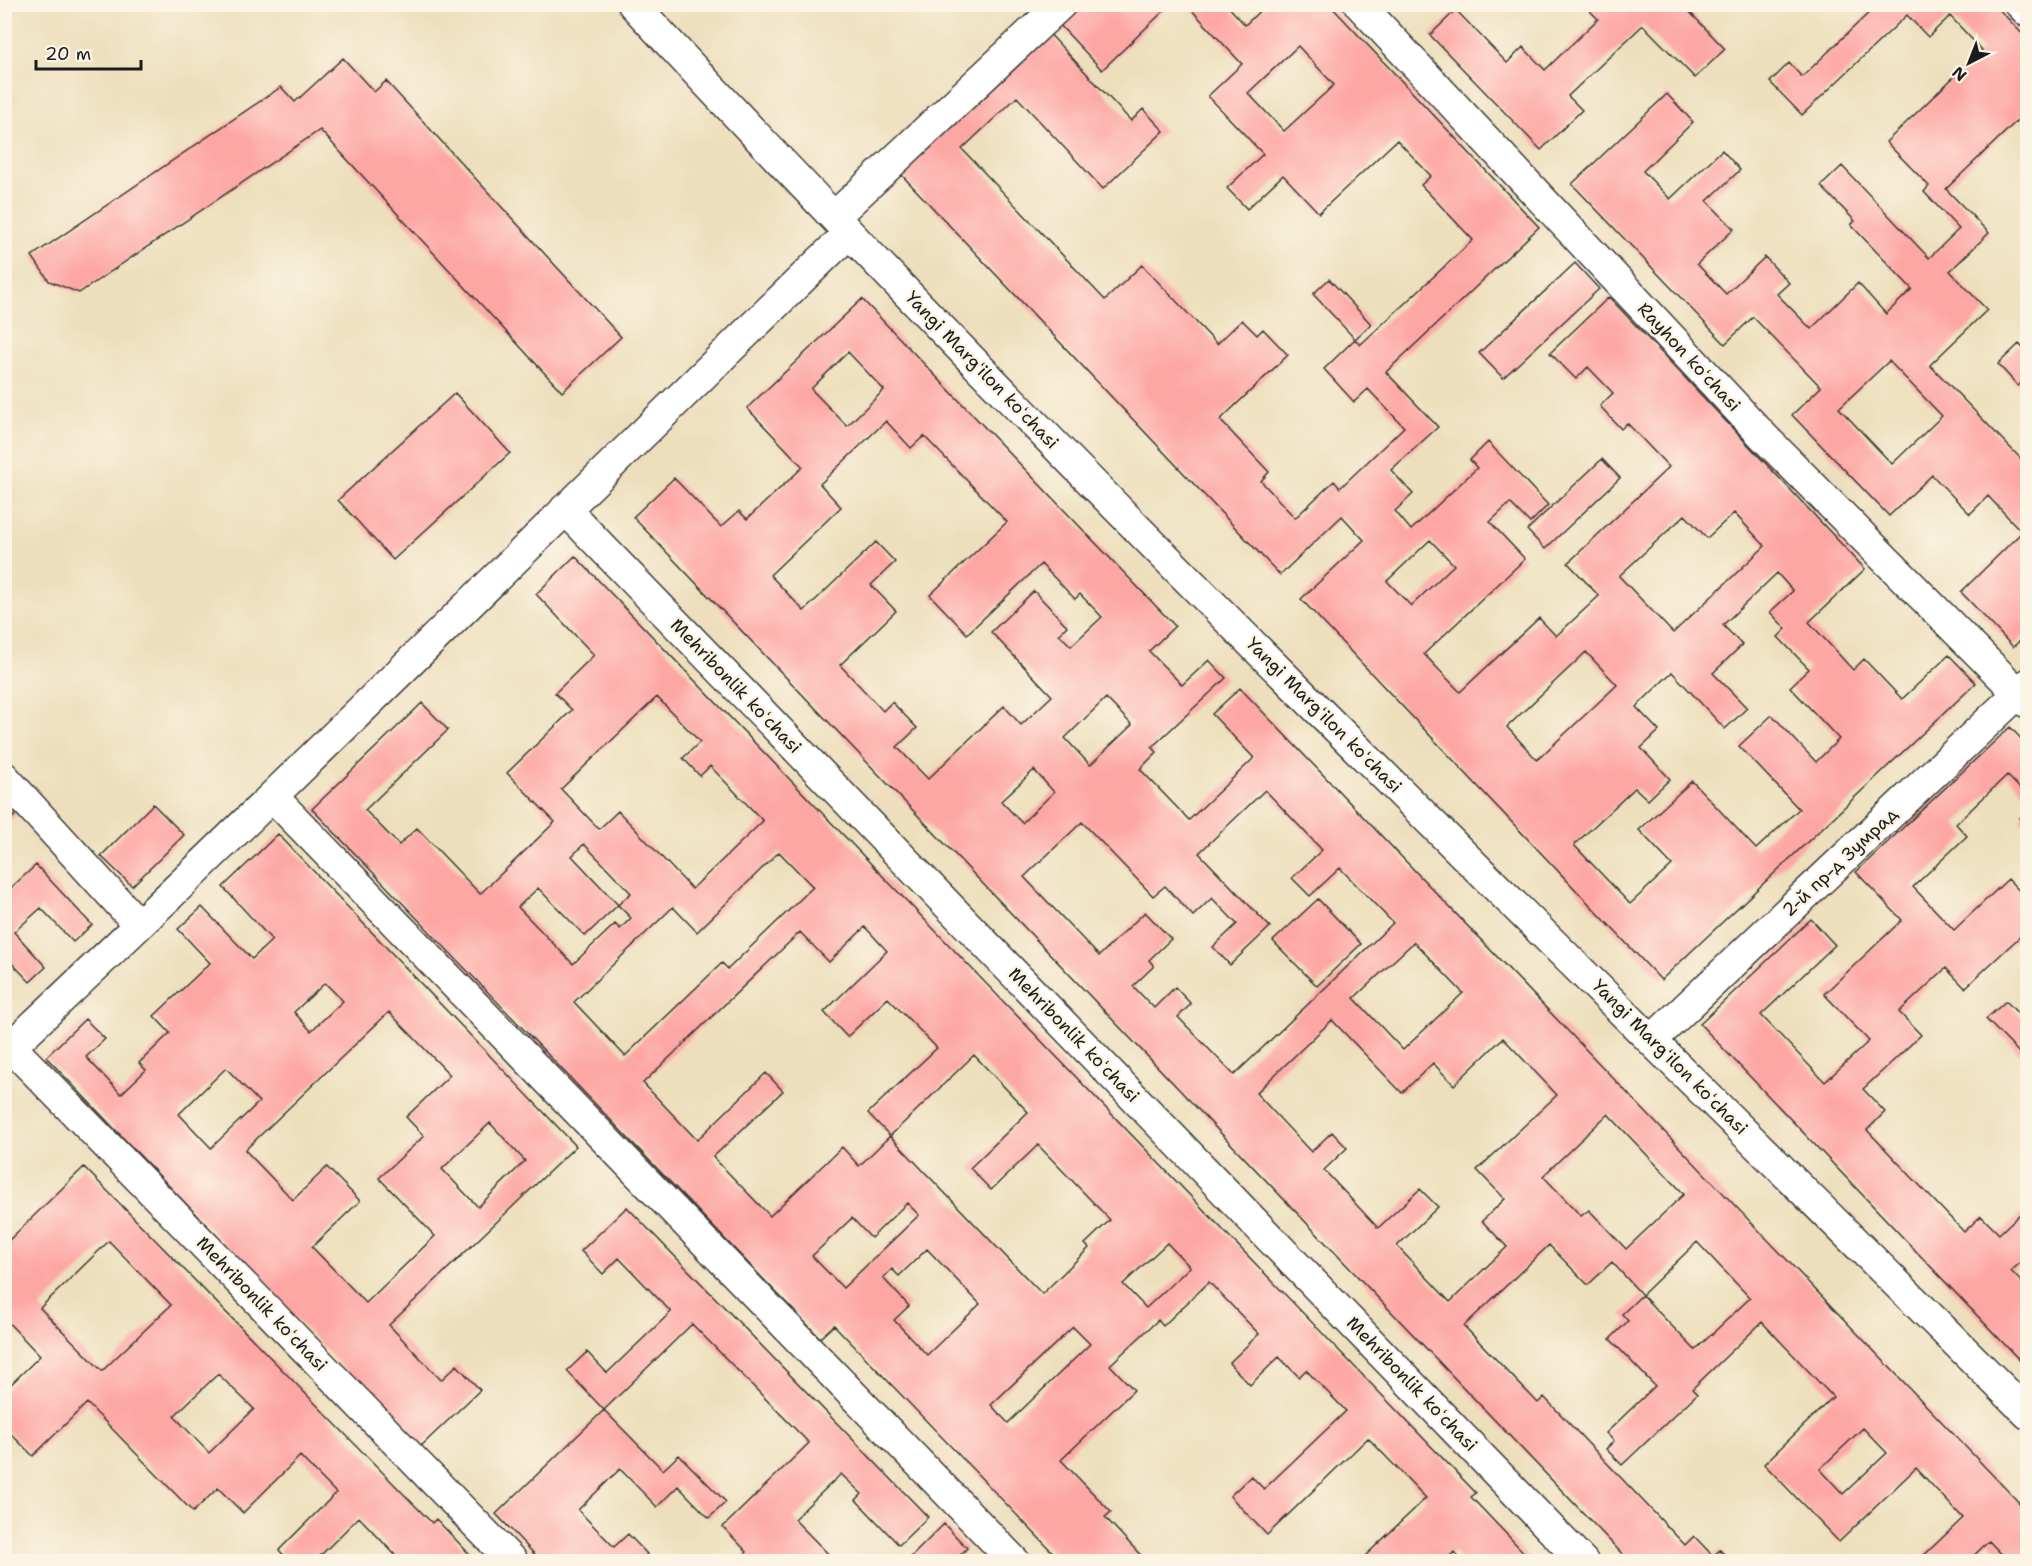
<svg xmlns="http://www.w3.org/2000/svg" width="2032" height="1566" viewBox="0 0 2032 1566" font-family="'Shantell Sans',sans-serif">
<rect width="100%" height="100%" fill="#fcf5e5"/>
<filter id="ink" filterUnits="userSpaceOnUse"><feTurbulence type="fractalNoise" baseFrequency=".0167" numOctaves="2"/><feDisplacementMap in="SourceGraphic" scale="12" xChannelSelector="R" yChannelSelector="G"/><feConvolveMatrix kernelMatrix="1 2 1 2 8 2 1 2 1" color-interpolation-filters="sRGB"/></filter>
<filter id="wash" filterUnits="userSpaceOnUse"><feTurbulence type="fractalNoise" baseFrequency=".008" numOctaves="4" result="noise"/><feDisplacementMap in="SourceGraphic" scale="24" xChannelSelector="R" yChannelSelector="G"/><feGaussianBlur stdDeviation="1.35" result="paint"/><feColorMatrix in="noise" values="0 0 0 0 0 0 0 0 0 0 0 0 0 0 0 0 0 1.4 0 .05"/><feComposite in="paint" operator="in"/></filter>
<g filter="url(#wash)">
<rect width="100%" height="100%" fill="#eddfbd"/>
<g id="blocks">
<path fill="#fda7a5" fill-rule="evenodd" d="M1075,4H1171L1102,70L1057,22Z
M1186,4H1226L1245,25L1267,4H1329L1539,227L1386,372L1438,427L1391,470L1413,494L1395,511L1411,530L1477,468L1470,460L1488,442L1548,505L1530,523L1510,503L1490,522L1525,559L1424,654L1460,692L1539,618L1556,636L1599,596L1568,563L1669,467L1627,423L1621,429L1600,406L1613,393L1588,367L1576,379L1550,353L1609,297L1865,569L1809,622L1853,670L1864,659L1902,699L1949,655L1976,683L1661,980L1301,599L1364,540L1342,516L1280,575L897,170L1046,30L1131,121L1143,109L1164,131L1103,189L1017,97L962,149L1105,300L1142,265L1217,344L1242,320L1257,335L1263,329L1288,355L1220,420L1269,472L1261,481L1295,518L1334,481L1340,488L1404,427L1368,389L1354,402L1324,369L1355,339L1360,345L1473,240L1421,185L1431,176L1397,140L1319,213L1283,175L1247,209L1227,188L1263,154L1208,96L1242,64ZM1298,46L1334,85L1284,131L1248,93ZM1734,513L1765,546L1673,633L1619,576L1685,515L1707,538ZM1430,540L1454,565L1411,606L1387,581ZM1777,573L1793,591L1770,612L1786,629L1778,637L1809,669L1790,687L1839,739L1816,762L1772,715L1739,746L1799,809L1756,849L1692,781L1639,830L1672,865L1630,904L1574,845L1635,788L1648,800L1670,779L1641,748L1659,731L1636,707L1672,672L1725,729L1747,708L1713,673L1742,645L1723,625ZM1586,652L1617,685L1537,760L1507,727Z
M1583,4H1682L1725,49L1695,78L1643,25L1568,96L1582,110L1541,150L1430,35L1456,10L1507,63L1523,47L1545,70L1598,19Z
M1878,4H1994L2028,40V117L2024,114L1946,189L1989,233L1950,271L1987,310L1930,365L2028,466V633L2013,647L1961,592L2022,532L1988,496L1970,514L1932,475L1889,516L1792,415L1821,387L1753,317L1725,344L1572,184L1667,94L1693,122L1643,171L1670,199L1722,150L1740,170L1707,201L1734,229L1697,264L1726,294L1765,257L1789,283L1777,294L1811,329L1858,283L1886,314L1912,289L1851,225L1855,221L1821,186L1842,166L1929,258L1959,229L1924,192L1929,186L1886,142L1982,50L1950,16L1928,37L1907,15L1802,115L1770,82L1789,63L1802,77ZM1889,361L1942,416L1892,464L1839,408Z
M343,58L374,92L386,81L621,337L562,392L320,130L79,293L49,281L32,256L281,87L295,102Z
M1575,263L1599,289L1503,378L1479,353Z
M1329,279L1371,324L1355,339L1313,294Z
M862,299L1175,626L1149,651L1182,685L1209,660L1226,678L1152,747L1157,752L1140,769L1189,820L1254,758L1212,714L1240,688L2028,1512V1562H2009L1989,1541L1967,1562H1917L1963,1518L1916,1468L1839,1542L1764,1464L1833,1397L1762,1322L1692,1389L1697,1394L1622,1465L1606,1449L1614,1441L1606,1433L1655,1386L1610,1339L1628,1321L1622,1314L1642,1295L1695,1350L1750,1298L1697,1242L1642,1295L1612,1262L1588,1285L1549,1245L1464,1326L1538,1403L1544,1397L1685,1545L1694,1536L1713,1556L1720,1550L1731,1562H1630L633,517L674,478L721,527L739,511L747,519L803,467L747,408ZM848,352L884,390L847,426L811,389ZM886,421L911,448L924,436L1007,522L930,595L967,634L1041,564L1075,599L1080,594L1102,617L1071,646L1059,634L1067,626L1034,591L991,632L1052,696L1021,725L1004,706L928,779L897,747L917,728L892,702L883,711L840,665L896,611L871,585L895,562L876,542L804,611L770,575L841,507L820,484ZM1106,698L1132,725L1090,765L1065,738ZM1034,770L1054,792L1022,823L1001,801ZM1265,790L1322,850L1292,878L1310,896L1340,868L1393,923L1234,1075L1178,1017L1191,1004L1175,987L1154,1008L1133,986L1154,966L1149,960L1171,939L1145,912L1099,956L1024,877L1082,822L1153,896L1165,886L1193,916L1212,898L1237,924L1213,947L1230,965L1270,927L1199,853ZM1414,942L1463,993L1403,1050L1354,998ZM1332,1020L1402,1093L1433,1063L1454,1085L1503,1038L1557,1095L1477,1170L1505,1199L1482,1221L1507,1247L1450,1302L1397,1246L1438,1207L1420,1189L1378,1228L1324,1170L1347,1148L1332,1132L1311,1152L1256,1093ZM1608,1114L1684,1194L1626,1249L1589,1210L1581,1216L1543,1176ZM1863,1428L1887,1453L1843,1494L1820,1469Z
M2019,344L2028,353V377L2018,386L1998,364Z
M455,393L510,453L393,560L338,500Z
M1602,459L1620,478L1545,549L1527,530Z
M575,556L1476,1493L1471,1497L1533,1562H1463L1454,1552L1444,1562H1370L1365,1556L1426,1498L1368,1438L1267,1535L1230,1496L1251,1476L1264,1489L1346,1411L1306,1370L1299,1377L1279,1357L1250,1385L1229,1363L1259,1334L1209,1282L1163,1326L1158,1320L1110,1365L1134,1390L1061,1460L1111,1512L1105,1517L1147,1562H1062L834,1325L820,1338L312,809L422,703L448,730L365,810L399,845L417,828L480,894L555,822L507,773L572,710L555,693L594,655L536,594ZM657,697L700,742L683,758L700,776L710,766L763,821L692,889L618,811L599,829L561,789ZM584,844L631,893L618,905L631,918L620,929L615,924L573,964L518,907L538,888L585,936L618,905L572,856ZM779,852L813,887L728,969L722,963L625,1056L574,1002L673,907L697,932ZM865,927L887,951L824,1012L847,1037L888,998L937,1048L868,1113L890,1136L974,1055L1028,1112L970,1168L991,1190L1038,1145L1110,1220L1085,1244L1089,1248L1042,1294L890,1136L859,1166L842,1147L770,1216L713,1157L783,1091L766,1073L697,1140L643,1083L800,932L829,962ZM907,1203L919,1215L843,1288L812,1256L852,1218L871,1238ZM1167,1243L1190,1267L1146,1308L1123,1284ZM927,1249L980,1304L927,1355L894,1320L909,1306L883,1278L892,1269L899,1276ZM1073,1327L1090,1344L1008,1423L991,1405Z
M2010,727L2028,746V797L2007,775L1956,824L1967,836L1913,887L1954,930L2008,879L2028,900V929L1965,988L1946,968L1899,1012L1921,1035L1863,1089L1885,1112L1867,1130L1964,1232L1981,1216L1999,1234L2020,1214L2028,1222V1256L2011,1271L2028,1289V1369L1700,1024L1811,919L1835,945L1761,1015L1825,1082L1869,1041L1824,994L1902,920L1856,872Z
M4,801L17,814L4,825Z
M153,804L184,835L132,886L101,856Z
M2028,811V826L2020,818Z
M278,834L576,1146L389,1325L441,1380L457,1365L480,1390L419,1448L46,1057L85,1019L105,1039L86,1057L121,1094L146,1070L139,1063L170,1033L154,1016L210,963L178,929L202,907L252,959L272,940L223,887ZM325,983L343,1001L311,1031L294,1012ZM389,1012L450,1075L406,1117L424,1136L379,1178L435,1236L366,1303L312,1247L360,1201L327,1167L293,1200L245,1150ZM226,1068L259,1102L211,1148L179,1114ZM490,1123L525,1161L478,1207L442,1169Z
M36,865L92,925L73,942L41,908L14,932L46,967L30,982L4,955V894Z
M1318,899L1361,944L1317,986L1273,941Z
M2006,1001L2028,1024V1062L1986,1019Z
M84,1167L432,1523L436,1519L477,1562H392L397,1557L359,1517L314,1562H290L279,1550L336,1493L300,1456L243,1513L218,1488L193,1512L87,1403L33,1456L4,1427V1391L40,1356L5,1319V1244ZM109,1241L171,1305L102,1371L40,1308ZM218,1374L254,1409L209,1453L174,1416Z
M627,1207L928,1517L899,1545L856,1500L862,1494L841,1474L794,1519L836,1562H736L747,1552L723,1527L809,1443L692,1324L604,1410L567,1371L587,1352L607,1373L671,1312L619,1258L603,1274L581,1251Z
M604,1410L663,1470L679,1455L726,1502L709,1518L678,1486L657,1507L620,1469L578,1510L614,1547L628,1534L647,1554L639,1562H542L496,1514Z
M944,1524L967,1548L954,1562H906Z"/>
</g>
</g>
<g filter="url(#ink)">
<use href="#blocks" fill-opacity="0" stroke="#3b3934" stroke-width="1.5"/>
<g fill="none" stroke-linecap="round" stroke-linejoin="round">
<g stroke="#3b3934" stroke-width="33">
<path id="minor" d="M633,4C1083,489 1560,947 2028,1414
M1359,4L1764,437L2028,703
M2020,4L2028,12
M834,217L1061,4
M565,509L1583,1562
M4,777L139,925
M273,797L1015,1562
M1652,1040L2028,684
M11,1047L513,1562
M4,1053C290,784 567,506 849,233"/>
</g>
<use href="#minor" stroke="#fff" stroke-width="30"/>
</g>
</g>
<g text-anchor="middle" stroke-width="5" stroke-linejoin="round" paint-order="stroke">
<g font-size="18" fill="#1c1c1c" stroke="#fcf5e5">
<text transform="translate(1689 357) rotate(47)" y="6">Rayhon koʻchasi</text>
<text transform="translate(982 370) rotate(46)" y="6">Yangi Margʻilon koʻchasi</text>
<text transform="translate(736 686) rotate(46)" y="6">Mehribonlik koʻchasi</text>
<text transform="translate(1324 715) rotate(45)" y="6">Yangi Margʻilon koʻchasi</text>
<text transform="translate(1840 862) rotate(-43)" y="6">2-й пр-д Зумрад</text>
<text transform="translate(1074 1035) rotate(46)" y="6">Mehribonlik koʻchasi</text>
<text transform="translate(1670 1057) rotate(45)" y="6">Yangi Margʻilon koʻchasi</text>
<text transform="translate(262 1304) rotate(46)" y="6">Mehribonlik koʻchasi</text>
<text transform="translate(1412 1384) rotate(46)" y="6">Mehribonlik koʻchasi</text>
</g>
</g>
<rect width="2032" height="1566" fill="none" stroke="#fcf5e5" stroke-width="24"/>
<g transform="translate(1969 63) rotate(222)" stroke="#fcf5e5" stroke-width="4.5" paint-order="stroke">
<path d="M0-4.5L10 22L0 15L-10 22Z" fill="#1c1c1c"/>
<text y="-9" font-size="16" font-weight="bold" text-anchor="middle" fill="#1c1c1c">N</text>
</g>
<path d="M36 60v9h105v-9" fill="none" stroke="#1c1c1c" stroke-width="3"/>
<text x="45" y="60" font-size="18" fill="#1c1c1c" stroke="#fcf5e5" stroke-width="4.5" paint-order="stroke">20 m</text>
</svg>
